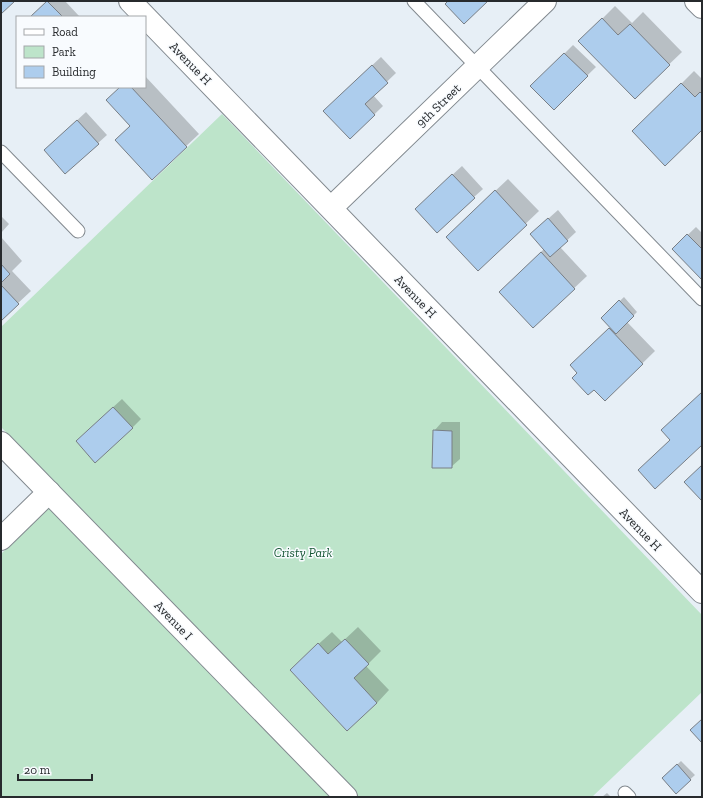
<svg xmlns="http://www.w3.org/2000/svg" width="703" height="798" viewBox="0 0 703 798" font-family="'Zilla Slab',serif">
<rect width="100%" height="100%" fill="#e7eff6"/>
<path fill="#bde4ca" d="M222,114L702,615V692L592,797H1V554L64,492L1,427V327Z"/>
<path fill="#0003" d="M48,1H65L80,17H31Z
M615,6L632,23L643,12L682,52L635,97L580,41Z
M573,45L596,67L554,108L532,86Z
M381,57L396,73L373,95L383,106L350,138L333,102Z
M694,71L702,79V128L646,119Z
M145,76L199,134L152,178L131,126L121,87H145Z
M86,112L107,135L66,172L45,150Z
M462,166L483,189L474,197L425,200Z
M508,179L539,211L478,269L460,224Z
M558,210L576,232L560,247L587,276L533,327L500,292L544,249L540,226Z
M1,216L9,224L1,233Z
M696,227L702,233V278L673,249Z
M1,237L22,261L12,271L31,291L1,319Z
M624,297L637,312L627,322L655,351L605,400L572,365L611,327L602,318Z
M122,399L141,419L132,428L86,432Z
M442,422H460V459L451,467L434,431Z
M358,627L381,651L366,666L389,690L377,703L304,657L332,632L342,642Z
M681,761L695,775L676,792L663,778Z
M607,793L611,797H602Z"/>
<path fill="#adcded" stroke="#787e85" d="M1,1H15L1,14Z
M47,1L63,17H30Z
M448,1H488L464,24L445,4Z
M602,18L618,35L630,24L670,65L635,99L578,41Z
M564,53L588,76L554,110L530,86Z
M372,65L388,83L365,104L375,115L350,139L323,111Z
M681,83L695,97L700,92L702,94V130L665,166L632,131Z
M120,87H131L187,147L152,180L115,140L130,126L106,100Z
M77,120L99,144L65,174L44,150Z
M452,174L475,198L437,233L415,209Z
M495,190L527,225L478,271L446,237Z
M548,218L568,241L550,257L530,234Z
M687,234L701,248L702,247V280L672,249Z
M541,252L575,289L533,328L499,292Z
M1,264L10,274L1,283Z
M1,285L19,304L1,321Z
M619,300L634,316L616,334L601,318Z
M609,328L643,364L605,401L594,390L588,395L572,378L577,373L570,365Z
M702,392V445L655,489L638,470L670,440L661,430Z
M113,407L133,428L95,463L76,441Z
M433,430L452,431V468H432Z
M702,465V501L684,482Z
M345,639L369,664L354,678L377,703L347,731L290,670L318,643L328,654Z
M702,719V743L690,730Z
M677,764L691,780L676,794L662,778Z"/>
<g fill="none" stroke-linecap="round" stroke-linejoin="round">
<g stroke="#82898f" stroke-width="15">
<path id="lane" d="M414,1L702,299
M1,152L78,231
M625,793L629,797"/>
</g>
<g stroke="#82898f" stroke-width="24">
<path id="street" d="M130,1L702,592
M696,1L702,7
M331,208L545,1
M1,539L49,492"/>
</g>
<g stroke="#82898f" stroke-width="24">
<path id="secondary" d="M1,443L346,797"/>
</g>
<use href="#lane" stroke="#fff" stroke-width="13"/>
<use href="#street" stroke="#fff" stroke-width="22"/>
<use href="#secondary" stroke="#fff" stroke-width="22"/>
</g>
<g text-anchor="middle" stroke-width="3" stroke-linejoin="round" paint-order="stroke">
<g font-size="13" fill="#272a2d" stroke="#f8fbfe">
<text transform="translate(191 63) rotate(46)" y="5">Avenue H</text>
<text transform="translate(438 105) rotate(-44)" y="5">9th Street</text>
<text transform="translate(416 296) rotate(46)" y="5">Avenue H</text>
<text transform="translate(641 529) rotate(46)" y="5">Avenue H</text>
<text transform="translate(174 620) rotate(46)" y="5">Avenue I</text>
</g>
<g font-size="13" font-style="italic" fill="#165735" stroke="#f8fbfe">
<text x="303" y="557">Cristy Park</text>
</g>
</g>
<rect width="703" height="798" fill="none" stroke="#272a2d" stroke-width="4"/>
<rect x="16" y="16" width="130" height="72" fill="#f8fbfe" stroke="#a4a7aa"/>
<rect x="24" y="29" width="20" height="6" fill="#ffffff" stroke="#a4a7aa"/>
<text x="52" y="36" font-size="12" fill="#272a2d">Road</text>
<rect x="24" y="46" width="20" height="12" fill="#bde4ca" stroke="#a4a7aa"/>
<text x="52" y="56" font-size="12" fill="#272a2d">Park</text>
<rect x="24" y="66" width="20" height="12" fill="#adcded" stroke="#a4a7aa"/>
<text x="52" y="76" font-size="12" fill="#272a2d">Building</text>
<path d="M18 774v6h74v-6" fill="none" stroke="#272a2d" stroke-width="2"/>
<text x="24" y="774" font-size="12" fill="#272a2d" stroke="#f8fbfe" stroke-width="3" paint-order="stroke">20 m</text>
</svg>
